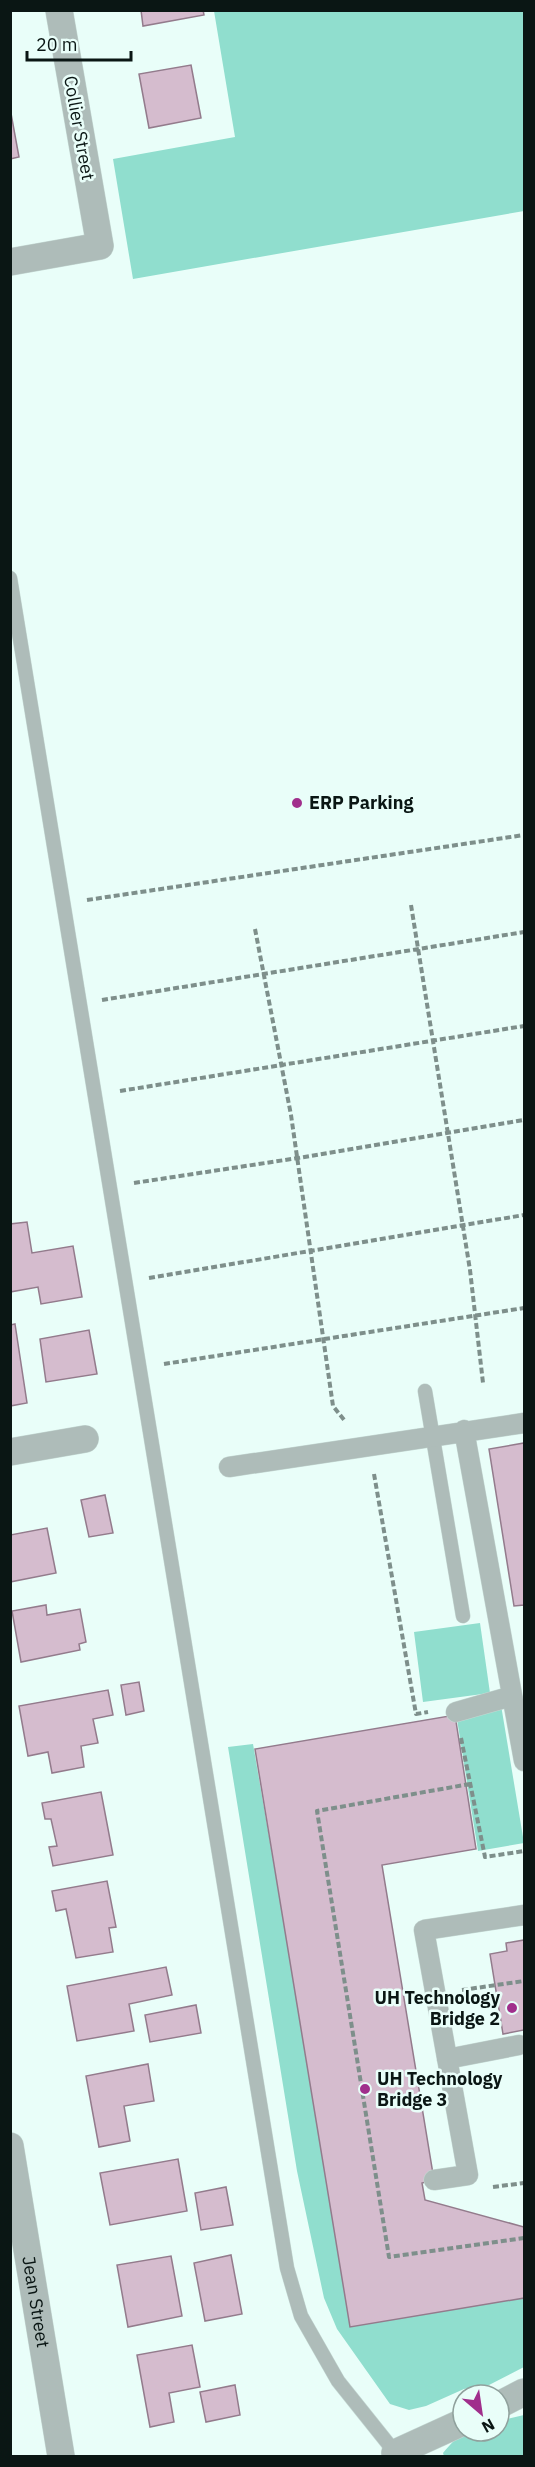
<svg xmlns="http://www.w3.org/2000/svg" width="535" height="2467" viewBox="0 0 535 2467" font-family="'IBM Plex Sans',sans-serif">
<rect width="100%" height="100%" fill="#e9fef9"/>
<path fill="#90dece" d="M214,11H524V211L133,279L113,159L235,137Z
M480,1623L490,1693L423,1702L414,1632Z
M501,1705L524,1843L478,1851L456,1713Z
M253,1744L353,2323L524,2294V2367L489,2385L464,2389L426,2406L409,2410L390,2404L337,2329L324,2298L297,2171L228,1747Z
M524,2415V2456H444L443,2453C466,2426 464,2431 499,2431V2421Z"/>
<path fill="#d5bcce" stroke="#937b8c" stroke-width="1.5" d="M141,10H203L204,15L143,26Z
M191,65L201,118L149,128L139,74Z
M10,108L19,157L10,159Z
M27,1222L32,1253L73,1246L82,1297L41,1304L38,1287L10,1292V1224Z
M15,1324L27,1403L10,1406V1325Z
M89,1330L97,1374L46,1382L40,1339Z
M524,1443V1605L514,1606L489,1449Z
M105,1495L113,1533L89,1537L81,1500Z
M47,1528L56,1573L10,1582V1535Z
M46,1605L47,1615L80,1609L86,1642L79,1644L80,1650L21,1662L12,1611Z
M139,1682L144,1711L126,1715L121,1685Z
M108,1690L113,1715L93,1719L98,1743L81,1746L84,1767L52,1773L48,1752L28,1756L19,1706Z
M455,1715L476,1849L382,1865L434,2180L422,2183L425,2200L524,2227V2298L350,2327L255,1749Z
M101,1792L113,1855L53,1866L49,1847L57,1846L51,1819H45L42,1803Z
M107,1881L116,1927L109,1928L113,1952L76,1958L66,1909L56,1911L52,1891Z
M524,1940V2030L503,2034L490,1954L507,1951L506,1943Z
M166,1967L172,1995L129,2004L134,2031L77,2041L67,1986Z
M196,2005L201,2033L150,2042L145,2015Z
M148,2064L154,2101L124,2106L130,2141L99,2147L86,2076Z
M178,2159L187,2211L110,2225L100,2173Z
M226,2187L233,2225L201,2230L195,2193Z
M231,2255L242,2314L205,2321L194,2263Z
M171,2256L182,2316L128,2327L117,2265Z
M192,2345L200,2387L169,2393L174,2422L150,2427L137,2355Z
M235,2385L240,2415L206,2422L200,2392Z"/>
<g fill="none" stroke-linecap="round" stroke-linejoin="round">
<g stroke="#c5d9d4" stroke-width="15">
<path id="service" d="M10,578L287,2268L301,2316L338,2381L398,2456
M425,1391L463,1616"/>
</g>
<g stroke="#c5d9d4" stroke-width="21">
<path id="pedestrian" d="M464,1430L524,1761
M229,1467L524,1423
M456,1712L512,1696
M447,2059L519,2045
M434,2180L468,2175L424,1930L524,1915"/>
</g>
<g stroke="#c5d9d4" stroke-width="28">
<g id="minor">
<path d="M10,262L100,246L59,10"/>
<path d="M10,1452L85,1439"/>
<path id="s1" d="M10,2146L61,2456"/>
<path d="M499,2405L524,2392"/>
<path d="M395,2453L463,2422"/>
</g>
</g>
<path stroke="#7e8f8b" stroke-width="4" stroke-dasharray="6 3" stroke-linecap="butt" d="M87,900L524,835
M411,905L470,1270L483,1383
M255,929L291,1115L333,1406L345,1421
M102,1000L524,932
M120,1091L524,1026
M134,1183L298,1158L524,1120
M149,1278L524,1215
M164,1364L524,1308
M374,1474L416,1714L428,1712
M461,1738L485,1857L524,1851
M470,1784L317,1811L389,2257L524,2238
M462,1990L524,1981
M493,2187L524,2183"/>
<use href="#service" stroke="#aebcb9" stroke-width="14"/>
<use href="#pedestrian" stroke="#aebcb9" stroke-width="20"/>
<use href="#minor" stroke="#aebcb9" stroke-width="27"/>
</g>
<g fill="#a02f8c" stroke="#e9fef9" stroke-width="2">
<circle cx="297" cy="803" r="6"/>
<circle cx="512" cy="2008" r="6"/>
<circle cx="365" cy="2089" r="6"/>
</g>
<g text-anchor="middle" stroke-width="5" stroke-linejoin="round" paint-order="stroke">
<g font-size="18" fill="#0a1614" stroke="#e9fef9">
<text transform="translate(79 128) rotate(80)" y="6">Collier Street</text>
<text dy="6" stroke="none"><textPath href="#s1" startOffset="158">Jean Street</textPath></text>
</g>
<g font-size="18" font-weight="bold" fill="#0a1614" stroke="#e9fef9" text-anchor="start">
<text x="309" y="809">ERP Parking</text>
<text x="500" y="2004" text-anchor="end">UH Technology<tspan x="500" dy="21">Bridge 2</tspan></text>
<text x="377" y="2085">UH Technology<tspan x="377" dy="21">Bridge 3</tspan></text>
</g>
</g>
<rect width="535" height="2467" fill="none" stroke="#0a1614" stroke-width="24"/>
<g transform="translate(481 2413) rotate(151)"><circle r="28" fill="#e9fef9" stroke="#90a19d" stroke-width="1.5"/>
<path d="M0-4.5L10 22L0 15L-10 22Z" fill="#a02f8c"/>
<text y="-9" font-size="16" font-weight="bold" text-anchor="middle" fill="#0a1614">N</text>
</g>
<path d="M27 51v9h104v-9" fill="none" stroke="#0a1614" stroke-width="3"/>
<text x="36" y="51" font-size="18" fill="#0a1614" stroke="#e9fef9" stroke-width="4.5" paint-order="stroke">20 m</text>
</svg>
